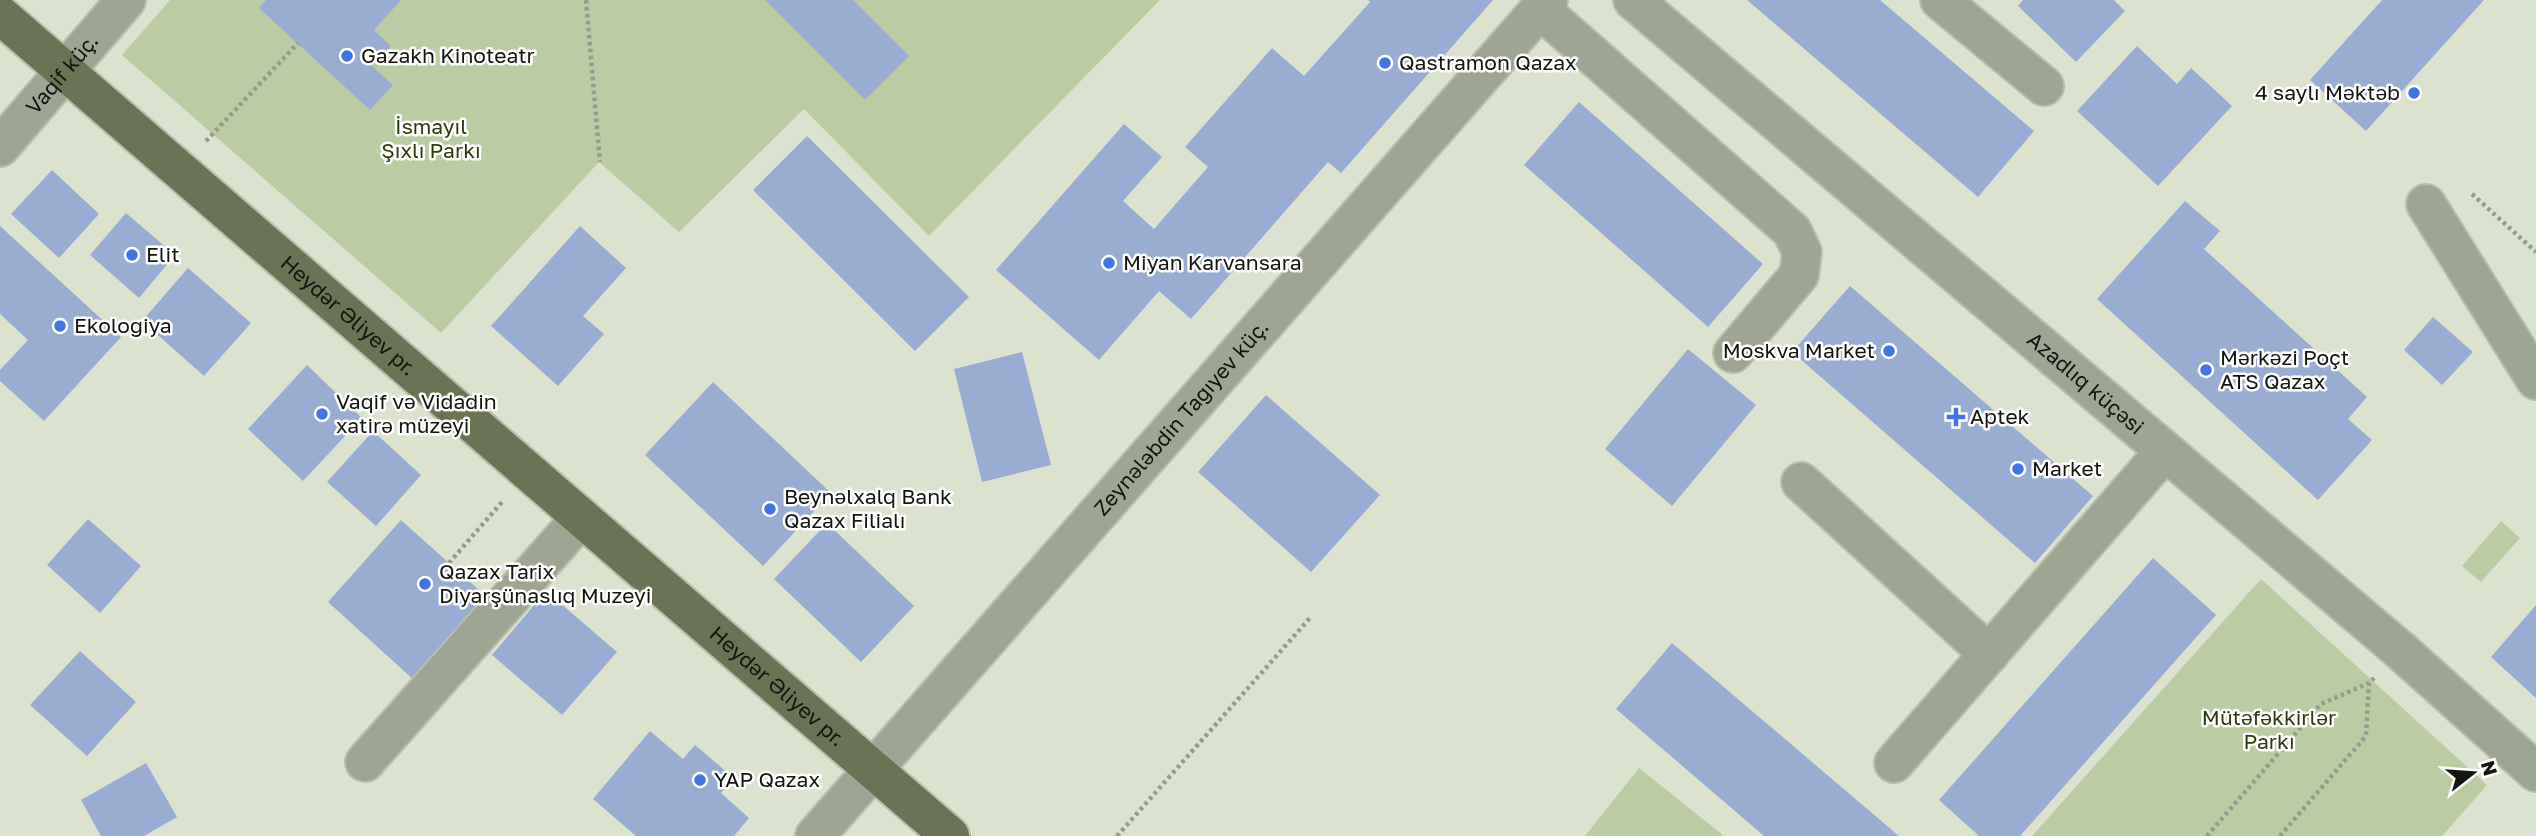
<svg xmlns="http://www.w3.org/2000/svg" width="2536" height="836" viewBox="0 0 2536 836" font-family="'Golos Text',sans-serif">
<rect width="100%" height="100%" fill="#dbe3cf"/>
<path fill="#bbcba2" d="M170,0H1160L929,236L804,109L679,232L599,162L441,333L122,55Z
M2501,521L2520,538L2481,582L2462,566Z
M2261,579L2487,785L2442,836H2032Z
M1639,768L1724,836H1585Z"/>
<path fill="#99add3" d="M266,0H401L374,30L391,46L372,66L393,85L370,110L259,8Z
M765,0H853L909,56L865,100Z
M1368,0H1493L1341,173L1328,162L1191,319L1159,291L1099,360L996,270L1124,124L1162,157L1123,201L1154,229L1208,167L1185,147L1272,48L1304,76L1370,2Z
M1747,0H1880L2034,131L1978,197Z
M2023,0H2114L2125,11L2076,62L2018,6Z
M2382,0H2484L2366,131L2310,80Z
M2137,46L2177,84L2191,68L2232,106L2158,186L2077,111Z
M1579,102L1763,264L1708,327L1524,165Z
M807,136L969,297L915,351L753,190Z
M52,170L99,214L59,258L11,214Z
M2185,201L2220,231L2204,249L2367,397L2348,419L2372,440L2318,500L2097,299Z
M126,213L175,255L139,298L90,255Z
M0,226L121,337L44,421L0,381V370L28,340L0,314Z
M580,226L626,268L583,316L604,334L558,386L491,326Z
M188,268L251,323L204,376L142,321Z
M1850,286L2093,496L2035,563L1792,352Z
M2433,317L2473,352L2442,385L2404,350Z
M1688,349L1756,405L1672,506L1605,449Z
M1022,352L1051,465L982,482L954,369Z
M307,365L362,418L303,481L248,429Z
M713,382L831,493L763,566L645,455Z
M1266,395L1380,495L1311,572L1198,472Z
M373,431L421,475L376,526L327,482Z
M88,519L141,566L100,613L47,565Z
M401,520L489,599L415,681L328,602Z
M827,523L914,606L861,662L774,579Z
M2153,558L2216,615L2020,836H1979L1939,800Z
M546,591L617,652L562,715L492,655Z
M2536,605V698L2491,657Z
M1672,643L1899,836H1764L1616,709Z
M80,651L136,702L87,756L30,705Z
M650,731L683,759L695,745L734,778L721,793L749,818L734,836H636L593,799Z
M146,763L177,817L144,836H101L81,800Z"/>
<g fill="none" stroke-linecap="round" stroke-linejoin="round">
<g stroke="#b7beac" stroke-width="42">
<g id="minor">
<path id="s1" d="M1633,0L2400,650L2536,772"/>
<path d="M1940,0L2044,86"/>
<path d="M1540,9L1792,231L1802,252L1799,275L1733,353"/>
<path id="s2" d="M0,147L126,0"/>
<path d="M2426,204L2536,380"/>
<path d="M1801,482L1989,654"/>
<path d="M365,762L581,518"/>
<path d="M1894,763L2165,451"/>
<path id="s3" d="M815,836L1548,0"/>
</g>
</g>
<g stroke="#b7beac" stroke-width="42">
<g id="major">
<path id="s4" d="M0,15L950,836"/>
</g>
</g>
<path stroke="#969b8c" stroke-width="4.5" stroke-dasharray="3.5 3.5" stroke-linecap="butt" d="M586,0L600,162
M206,141L298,43
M2472,194L2536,252
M449,563L502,502
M1117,836L1310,618
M2207,836L2321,704L2369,683L2374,678
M2280,836L2366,736L2369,683"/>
<use href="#minor" stroke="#9ea593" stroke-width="38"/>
<use href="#major" stroke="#687453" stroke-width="38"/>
</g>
<g fill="#4174e5" stroke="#fff" stroke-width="2.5">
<circle cx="347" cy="56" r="7"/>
<circle cx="1385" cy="63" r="7"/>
<circle cx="2414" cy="93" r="7"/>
<circle cx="132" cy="255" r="7"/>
<circle cx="1109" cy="263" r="7"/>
<circle cx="60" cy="326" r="7"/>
<circle cx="1889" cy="351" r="7"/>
<circle cx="2206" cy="370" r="7"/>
<circle cx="322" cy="414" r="7"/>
<path d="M1952.5 406.5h7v7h7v7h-7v7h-7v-7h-7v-7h7z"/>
<circle cx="2018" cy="469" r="7"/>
<circle cx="770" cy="509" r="7"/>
<circle cx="425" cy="584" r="7"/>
<circle cx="700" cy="780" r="7"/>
</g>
<g text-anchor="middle" stroke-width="5" stroke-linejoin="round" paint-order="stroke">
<g font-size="21" fill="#13150e" stroke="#fff" text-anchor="start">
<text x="361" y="63">Gazakh Kinoteatr</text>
<text x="1399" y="70">Qastramon Qazax</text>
<text x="2400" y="100" text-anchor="end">4 saylı Məktəb</text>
<text x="146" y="262">Elit</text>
<text x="1123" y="270">Miyan Karvansara</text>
<text x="74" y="333">Ekologiya</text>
<text x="1875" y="358" text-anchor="end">Moskva Market</text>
<text x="2220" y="365">Mərkəzi Poçt<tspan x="2220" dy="24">ATS Qazax</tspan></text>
<text x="336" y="409">Vaqif və Vidadin<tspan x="336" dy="24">xatirə müzeyi</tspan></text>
<text x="1970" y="424">Aptek</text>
<text x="2032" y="476">Market</text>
<text x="784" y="504">Beynəlxalq Bank<tspan x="784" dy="24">Qazax Filialı</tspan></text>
<text x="439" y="579">Qazax Tarix<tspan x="439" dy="24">Diyarşünaslıq Muzeyi</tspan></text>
<text x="714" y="787">YAP Qazax</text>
</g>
<g font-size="21" fill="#13150e" stroke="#fff">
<text dy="7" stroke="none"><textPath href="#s2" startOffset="96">Vaqif küç.</textPath></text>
<text dy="7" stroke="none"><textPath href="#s4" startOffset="460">Heydər Əliyev pr.</textPath></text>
<text dy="7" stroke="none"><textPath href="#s1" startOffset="593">Azadlıq küçəsi</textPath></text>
<text dy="7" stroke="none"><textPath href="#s3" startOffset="556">Zeynələbdin Tağıyev küç.</textPath></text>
<text dy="7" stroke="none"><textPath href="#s4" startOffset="1027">Heydər Əliyev pr.</textPath></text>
</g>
<g font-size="21" fill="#2d3b0b" stroke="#fff">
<text x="431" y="134">İsmayıl<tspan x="431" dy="24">Şıxlı Parkı</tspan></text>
<text x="2269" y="725">Mütəfəkkirlər<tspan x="2269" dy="24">Parkı</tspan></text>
</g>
</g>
<g transform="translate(2473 773) rotate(73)" stroke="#ffffff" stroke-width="5" paint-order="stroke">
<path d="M0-5L12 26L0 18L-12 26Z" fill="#13150e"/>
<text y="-10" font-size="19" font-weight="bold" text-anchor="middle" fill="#13150e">N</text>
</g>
</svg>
